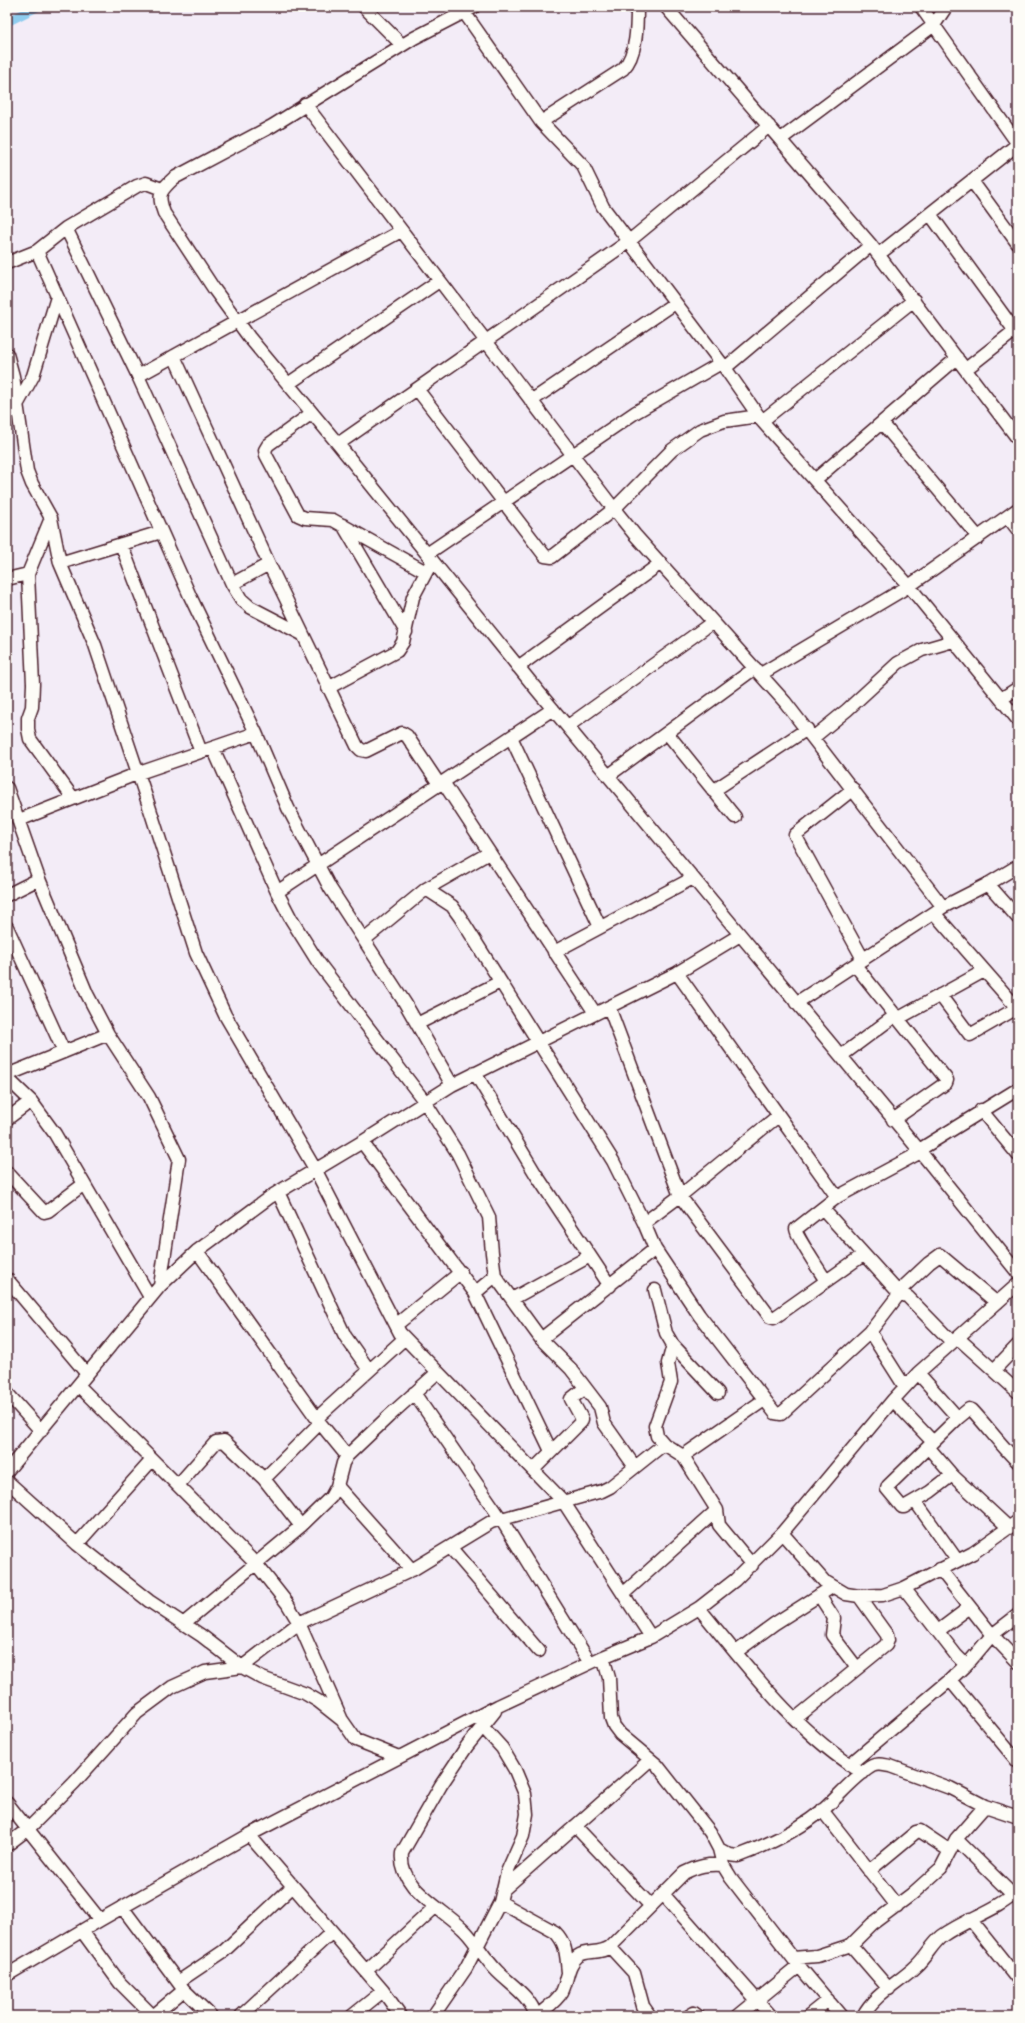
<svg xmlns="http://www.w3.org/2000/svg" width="1025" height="2023" viewBox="0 0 1025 2023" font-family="'Architects Daughter',sans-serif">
<rect width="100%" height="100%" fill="#f3ecf7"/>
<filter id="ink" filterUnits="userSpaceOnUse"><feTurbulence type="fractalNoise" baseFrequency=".025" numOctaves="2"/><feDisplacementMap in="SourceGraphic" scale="8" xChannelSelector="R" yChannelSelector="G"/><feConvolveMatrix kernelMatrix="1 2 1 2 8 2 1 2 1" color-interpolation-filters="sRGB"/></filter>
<g filter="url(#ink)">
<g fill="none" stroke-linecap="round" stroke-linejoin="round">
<path stroke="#8eccee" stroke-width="9" d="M7,22L37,7"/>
<g stroke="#4a1f2b" stroke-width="15">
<path id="minor" d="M364,7L402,45
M474,7L414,38L272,126L174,178C160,191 157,194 164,213L214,289L249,337L338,444L537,690L919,1150L1018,1273
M666,7L871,245L1018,439
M921,7L1018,144
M464,12L541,122L583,166L603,207L725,368L762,421L909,586L1018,720
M305,104L614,509L635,535L785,702L943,907
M541,122L623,69C637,55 637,26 637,7
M781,139L934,25L946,7
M972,181L1018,244
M930,214L1015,331
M66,228L138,376L232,584L241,599L250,607L302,634
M37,251L190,596L256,733L288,808L330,888L405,1003L452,1085
M879,254L1018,144
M7,263L37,251L66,228L137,186L146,183L162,189
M7,354L13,376L27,471L32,484L51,518L28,574L33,684L32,707L28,718V729L30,739L73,798
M174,356L269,564L357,746L361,750L366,751L402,733L407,736L439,784
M725,368L871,245
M966,369L1018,328
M138,376L401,231
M288,384L439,281
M417,389L545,556L552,557L614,509L672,450L700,430L724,421L759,416
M531,401L675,303
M7,410L17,405L33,376L57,297
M312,413L268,445L265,450L266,455L298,515L305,518L333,520L426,572
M762,421L914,300
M882,423L979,538
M338,444L628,242L769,126
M816,479L957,358
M1008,517L1018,530
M51,518L60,563L95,645L148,803L196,953L225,1015L315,1169L400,1333L563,1501L651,1637
M343,525L406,632
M121,544L201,752
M427,554L636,412L721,363
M60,563L161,532
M7,579L28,574
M232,584L269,564
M518,667L661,563
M761,674L909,586L1018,509
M328,688L397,651L403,642L413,597L430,565
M1001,699L1018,688
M568,726L713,622
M667,733L735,817
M511,737L600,927
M814,737L847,710L898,663L922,650L953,641
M213,748L277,892L291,919L318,962L425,1102L458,1154L489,1217L492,1253L495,1276L541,1339L571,1369L600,1407L604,1423L635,1467
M608,776L755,668
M443,782L595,1013
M7,788L39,879L87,994L108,1034L149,1097L179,1159L160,1286
M853,789L795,835L863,959
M713,791L807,729
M19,820L139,773L256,733
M988,884L1018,918
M426,889L452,906L460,917L613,1161L644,1223L655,1249L699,1315L775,1413L781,1414L870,1332L900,1293
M277,892L553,709
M7,895L39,879
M934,913L1018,1009
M7,927L64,1052
M364,940L426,889L489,853
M554,952L693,878
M855,965L947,1080L946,1083L893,1120
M677,973L837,1197
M940,995L970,1035L1017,1008
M796,1003L943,907L988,884L1018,866
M609,1007L680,1196L770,1317L774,1318L863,1255
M899,1018L984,971
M417,1024L500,982
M841,1056L896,1015
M475,1073L535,1173L610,1286
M7,1075L108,1034
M7,1078L31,1101L55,1134L150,1297
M981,1110L1018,1155
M7,1119L31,1101
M362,1142L475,1293L495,1276
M919,1150L1018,1089
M7,1172L44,1212L48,1211L84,1184
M278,1192L345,1336L369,1370
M823,1209L898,1292L908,1297L952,1342
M644,1223L680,1196L778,1116
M197,1251L320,1423L347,1456
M7,1279L87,1374
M826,1281C821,1273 795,1234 796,1229L837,1197L921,1152
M655,1290L666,1333L673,1345L718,1393
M898,1292L929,1263L940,1255L997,1303
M475,1293L551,1451
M512,1299L590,1256
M396,1325L461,1272
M870,1332L905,1387
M958,1338L1018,1392
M541,1339L655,1249
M994,1370L1018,1345
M918,1373L958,1418
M79,1386L257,1565L287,1603L299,1623L341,1718
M7,1393L41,1431
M414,1393L501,1519L590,1663
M893,1400L933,1442
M317,1418L405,1338
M664,1444L657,1436L655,1426L671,1382L668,1363L673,1345
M928,1447L952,1475L1009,1528
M683,1456L717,1510L719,1525L752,1565
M533,1470L581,1422L582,1419L571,1399L585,1388
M7,1471L160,1286L197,1251L270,1197L362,1142L452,1085L677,973L740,935
M952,1475L930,1492L904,1507H902L887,1489L888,1486L958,1418L969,1409L972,1410C988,1427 1001,1446 1018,1462
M264,1479L320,1423
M7,1481L77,1544L149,1601L202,1636L242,1667L262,1678L306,1694L318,1701L342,1720L356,1740L399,1757
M178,1485L216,1442L224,1441L264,1479L301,1526
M337,1486L412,1570
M915,1501L957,1560
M782,1533L824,1581L846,1594L859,1596L883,1595L904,1588L973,1553L1018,1521
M77,1544L152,1460
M450,1547L539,1651
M940,1569L992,1635L1018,1662
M904,1588L956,1655L966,1665
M623,1594L717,1510
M819,1595L834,1618L832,1635L857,1668
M699,1608C747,1666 797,1734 863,1773
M183,1624L301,1526L331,1497L337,1486L343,1463L347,1456L389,1416L438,1372
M938,1631L970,1607
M736,1652L774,1624L832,1587
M603,1657L609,1678L611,1718L614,1726L620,1734L657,1765L710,1832L719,1849L723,1865L731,1878L799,1966L841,2016
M950,1680L1018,1762
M495,1711L467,1746L441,1785L402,1853C398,1890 445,1909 466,1932C477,1944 485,1959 497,1971C511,1985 530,1996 536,2016
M795,1719L886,1645L888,1640L887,1635L859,1596
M849,1765L950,1680L971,1660L992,1635L1018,1615
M7,1803L100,1920
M822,1810L897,1906
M575,1826L651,1906
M249,1835L383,1991L401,2016
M956,1839L1013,1895
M7,1845L28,1829L74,1783L137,1713L172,1687L205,1672L242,1667L299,1623L412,1570L491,1522L602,1491L610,1487L664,1444L683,1456L764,1400
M719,1849L730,1855L738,1856C768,1845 800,1829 824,1809C838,1797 856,1775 872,1766C877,1763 884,1765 890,1766L950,1788L985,1806L1018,1817
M869,1871L916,1832L920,1831L950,1851
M503,1890L650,1760
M663,1894L771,2016
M500,1902L555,1932C567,1944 566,1956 568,1972
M122,1907L184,1990L211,2016
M970,1919L1018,1979
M82,1931L120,1983L153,2016
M851,1945L889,1989
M610,1947L634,1973L643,2006L650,2016
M793,1958L817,1956L851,1945L872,1924L912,1894L941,1868L956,1839L985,1806
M366,1971L434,1908
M7,1975L100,1920L249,1835L498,1706L603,1657L651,1637L699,1608L735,1580L782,1533L893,1400L918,1373L1018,1284
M178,1982L224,1951L293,1886
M153,2016L184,1990
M241,2016L332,1932
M352,2016L383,1991
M433,2016L466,1968L500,1902L507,1872L523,1836L527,1814L525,1794L515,1770L502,1748L482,1726
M537,2016C545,2009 556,2002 562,1992C568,1980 567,1965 578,1956C587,1949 598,1955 610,1947L684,1873C698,1866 707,1864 723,1865
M689,2016L694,2013L698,2016
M738,2016L799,1966
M808,2016L828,2000
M863,2016C874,1994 900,1982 916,1966C926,1957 932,1944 942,1936C966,1919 996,1911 1018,1891"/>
</g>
<use href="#minor" stroke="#fdfcf7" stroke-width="12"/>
</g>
</g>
<rect width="1025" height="2023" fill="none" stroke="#fdfcf7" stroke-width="24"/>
<rect x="12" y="12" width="1001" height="1999" fill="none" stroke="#4a1f2b" stroke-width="1.5" filter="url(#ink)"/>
</svg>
